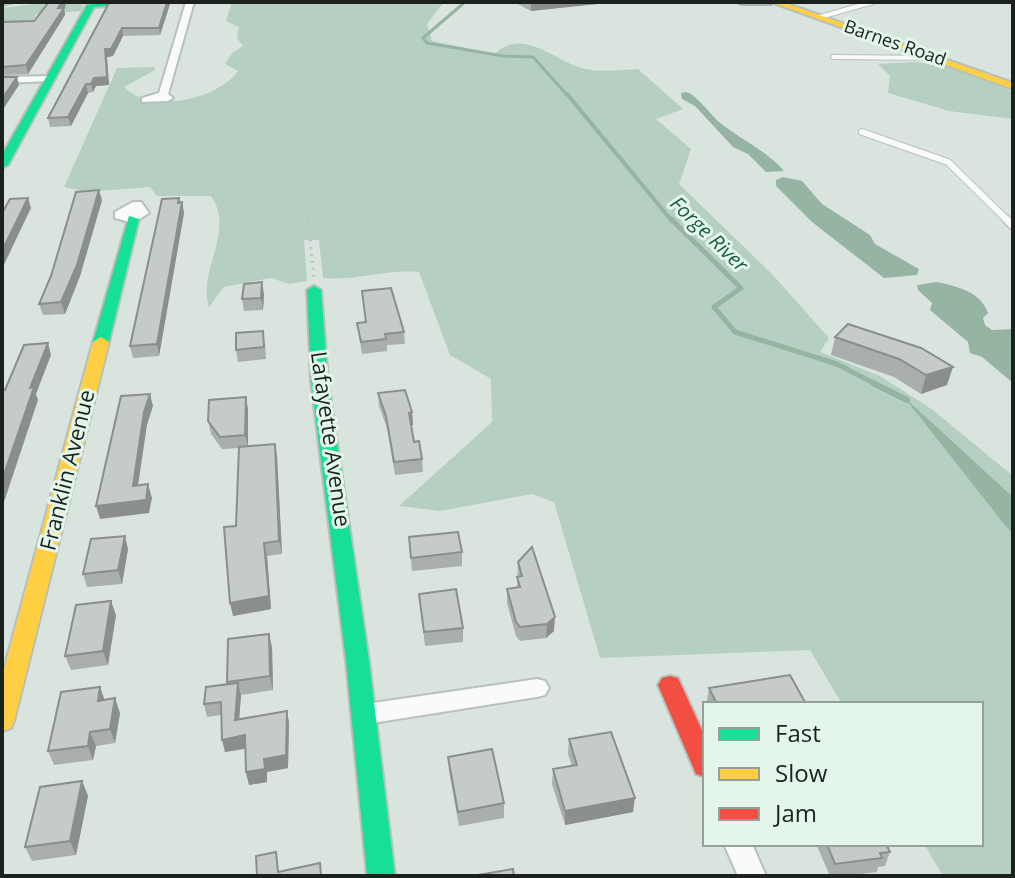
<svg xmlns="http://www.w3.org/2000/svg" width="1015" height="878" viewBox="0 0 1015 878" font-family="'Open Sans',sans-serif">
<rect width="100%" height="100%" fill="#dae4de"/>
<path fill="#b5d0c0" d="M49,2H87L83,3L82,11L36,14L29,29L2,27V8Z
M232,2H444L427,24L432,41L495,54C522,27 554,60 581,68C599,73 620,70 638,69L683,109L656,119L691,149L679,184L773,275L829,338L820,352L880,376L933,410L1013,476V497L909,402L1013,534V876H943L924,844H981V704H842L810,650L600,658L554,502L532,494L440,511L399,506L492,422L491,379L450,355L419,272C386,269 356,281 323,278L319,240H304L307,281L289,284L271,278L224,287L209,307C197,270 236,232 211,196H157L150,187L86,192L64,187L117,68L154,67L155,70L124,87C149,114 218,100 238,71L225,64L232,53L243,46L237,38L239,27L226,21Z
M916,62L952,67L1013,92V119L949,111L888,93L890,76L878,64Z"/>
<path fill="#95b4a2" d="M686,92C697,95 709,113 718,121C739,139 766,150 784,171L766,172L748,154L733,147L695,106L682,99L681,93Z
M783,177L802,181L822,204L870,235L875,244L919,269L917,275L884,278L812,222L776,186V180Z
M937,282C958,287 980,291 988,313L983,318L985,325L992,330L1013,329V383L982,357L970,353L968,342L930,310L932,303L918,290L917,285Z
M904,397L1013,497V534L1004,524Z"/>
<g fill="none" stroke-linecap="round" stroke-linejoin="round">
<path stroke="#95b4a2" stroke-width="3" d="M465,2L423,38L427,43L503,56L533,57L568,96"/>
<path stroke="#95b4a2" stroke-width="4" d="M567,94L672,221"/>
<path stroke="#95b4a2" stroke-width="5" d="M671,219L741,288L714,307L735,332L837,364L877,385"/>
<path stroke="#95b4a2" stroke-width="6" d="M873,383L907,400"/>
<g stroke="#b8c0bb" stroke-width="6">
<path id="lane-far2" d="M820,17L873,2
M833,57L936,58"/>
</g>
<g stroke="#b8c0bb" stroke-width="8">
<path id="lane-far1" d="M862,132L948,162L1008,221"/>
</g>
<g stroke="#b8c0bb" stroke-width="10">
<path id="lane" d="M1006,219L1013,226"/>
</g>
<g stroke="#b8c0bb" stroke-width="4">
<path id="street" d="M186,2H194L168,94L173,98L168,101L142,102V98L159,93Z
M53,76L50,81L2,83V77Z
M133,202H141L149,213L133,223L115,218V212Z
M537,679L545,681L549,688L545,695L537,697L366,724L357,721L354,714L357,707L366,704Z
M724,844H752L766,876H738Z"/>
</g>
<g stroke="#b8c0bb" stroke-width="4">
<path id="fast" d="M107,2H160L94,7L8,165L2,168V155L87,5Z
M129,216L139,219L109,342L101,347L93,342Z
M314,286L321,290L328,381L369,661L395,876H367L346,661L311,381L307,290Z"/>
</g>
<g stroke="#b8c0bb" stroke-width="4">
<path id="slow" d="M771,2H782L1013,83V89Z
M101,337L109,342L14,721L11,728L2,731V676L93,342Z"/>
</g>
<g stroke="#b8c0bb" stroke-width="4">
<path id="jam" d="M2,2H13L2,5Z
M670,676L678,678L705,737V777L696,774L658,685L662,678Z"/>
</g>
<path stroke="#c0c2c0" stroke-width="2" stroke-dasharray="1 3" stroke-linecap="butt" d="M284,2L308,221"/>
<path stroke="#c0c2c0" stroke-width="3" stroke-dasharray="2 5" stroke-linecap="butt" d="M308,219L314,279"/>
<use href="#lane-far2" stroke="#f9fbfa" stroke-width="4"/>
<use href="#lane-far1" stroke="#f9fbfa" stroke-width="6"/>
<use href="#lane" stroke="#f9fbfa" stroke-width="7"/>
<use href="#street" fill="#f9fbfa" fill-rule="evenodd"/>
<use href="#fast" fill="#16e098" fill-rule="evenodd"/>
<use href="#slow" fill="#ffcf43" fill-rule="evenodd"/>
<use href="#jam" fill="#f24e42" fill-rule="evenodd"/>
</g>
<path fill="#a9afac" d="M514,2H616L531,11Z
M731,2H773L772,6H742Z
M109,3L170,4L160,35L123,36L113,56L107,57L109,85L96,86L93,92L88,93L71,126L50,127L48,118Z
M64,8L65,15L28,74L2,75V22L34,21Z
M179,198L180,203L182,202L184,213L159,356L133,358L130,346Z
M102,200L80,276L65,314L43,315L39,304Z
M362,291L404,332L405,344L387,345V351L362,354L357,323L366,322Z
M264,294L263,310L244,311L242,299Z
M848,324L947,385L921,394L894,377L831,355L835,337Z
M265,342L266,359L238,362L236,350Z
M378,393L412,412L413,425H411L414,442L422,459L423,472L395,475L387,428L379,406Z
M248,409V446L277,456L282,554L267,556L271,609L233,616L239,448L222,449L211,434L208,421Z
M409,537L462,552V566L412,571Z
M128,549L122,584L87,587L83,574Z
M518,562L554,631L546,638L520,641L516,636L507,603V589L517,588Z
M419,594L463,628V642L425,646Z
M116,615L108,665L71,670L65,656Z
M269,634L272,648L273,690L241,695L239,719L287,711L289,723L288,768L267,772V782L249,785L246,772L245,749L225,752L221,715L207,717L204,704L228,684L227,682Z
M709,688L806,704H708L707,701Z
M105,700L120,713L115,743L96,746L93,760L54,765L48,751Z
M569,739L633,812L565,825L552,784L553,769L572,766L568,754Z
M448,757L504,803V818L459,826L449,771Z
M82,781L88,796L76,855L32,861L25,847Z
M816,844H886L890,852L885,866L878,867L877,872L846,876H830Z"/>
<path fill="#8a8f8c" d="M62,2H67L64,8L65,15L28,74L26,65Z
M167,2H169L170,4L160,35L159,28Z
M531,2H616L531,11Z
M122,28L123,36L113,56L107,57L109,85L96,86L93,92L91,84L105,49Z
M17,77L19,85L2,111V99Z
M86,84L88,93L71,126L68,117Z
M99,190L102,200L80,276L65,314L61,302Z
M28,198L31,208L2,269V251Z
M179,198L181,208L182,202L184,213L159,356L157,344Z
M262,282L264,294L263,310L261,298Z
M48,343L51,355L36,394L38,400L2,508V480L30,388Z
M953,367L947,385L921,394L926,375Z
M150,394L153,406L147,425L136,499L133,486L144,412Z
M246,397L248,409V447L245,435Z
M412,412L413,425H410L409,413Z
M275,444L277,456L282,554L279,541Z
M148,484L152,498L149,513L100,519L96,506Z
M125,536L128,549L122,584L118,570Z
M264,543L267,556L271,609L233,616L230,603Z
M111,601L116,615L108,665L103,651Z
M555,617L554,631L546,638L547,624Z
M269,634L272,648L273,690L270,676Z
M238,683L241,696L238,733L235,720Z
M100,687L105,701H98Z
M115,698L120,713L115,743L110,729Z
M287,711L289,723L288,768L267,772V782L249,785L246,772L264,759Z
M90,732L96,746L93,760L88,746Z
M245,735L248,748L225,752L222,740Z
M82,781L88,796L76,855L70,841Z
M635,798L633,812L565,825V811Z"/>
<path fill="#c5ccc8" stroke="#8a8f8c" stroke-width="2" d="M49,2H62L58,8H64L26,65L2,67V22L34,21Z
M167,2L159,28H122L111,49H105L107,77L94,78L91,84H86L68,117L48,118L109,3Z
M2,77H17L2,99Z
M99,190L77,265L61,302L39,304L51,276L76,192Z
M28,198L2,251V213L10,199Z
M179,198L178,203L182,202L157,344L130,346L162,199Z
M262,282L261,298L242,299L244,284Z
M391,288L404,332L385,334L386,339L361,342L357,323L366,322L362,291Z
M848,324L921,348L953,367L926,375L899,359L835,337Z
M263,331L264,347L236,350V333Z
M48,343L30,388L34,387L2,480V390H5L24,345Z
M405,390L412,412L409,413L414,442L419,441L422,459L394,462L386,416L378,393Z
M150,394L144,412L133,486L148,484L146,500L96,506L121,396Z
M246,397L245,435L220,437L208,421L209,400Z
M275,444L279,541L264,543L269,596L230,603L224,527L236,526L239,447Z
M458,532L462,552L411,558L409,537Z
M125,536L118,570L83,574L91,539Z
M532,547L555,617L547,624L520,627L516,622L507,589L520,587L517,577L522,576L518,562Z
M456,589L463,628L424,632L419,594Z
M111,601L103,651L65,656L76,605Z
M269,634L270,676L227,682L228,639Z
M790,675L806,704H717L709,688Z
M238,683L235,720L287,711L286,755L264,759L265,769L246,772L245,735L222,740L221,702L204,704L206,687Z
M100,687L98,701L115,698L110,729L90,732L88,746L48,751L61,692Z
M611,732L635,798L565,811L553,769L577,765L569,739Z
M492,749L504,803L458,812L448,757Z
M82,781L70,841L25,847L40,787Z
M827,844H886L890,852L880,853L882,858L835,864Z
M276,852L278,872L320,863L321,876H257L256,856Z
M513,869L514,876H472Z"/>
<g text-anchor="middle" stroke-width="6" stroke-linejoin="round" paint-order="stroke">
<g font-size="18" fill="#1b221e" stroke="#e4f5eb">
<text transform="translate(895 43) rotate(19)" y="6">Barnes Road</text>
</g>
<g font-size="20" font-style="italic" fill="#195d3e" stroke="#e4f5eb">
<text transform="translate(709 234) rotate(44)" y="7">Forge River</text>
</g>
<g font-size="22" fill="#1b221e" stroke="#e4f5eb">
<text transform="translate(331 439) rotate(82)" y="8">Lafayette Avenue</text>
<text transform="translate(67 470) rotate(-76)" y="8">Franklin Avenue</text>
</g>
</g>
<rect width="1015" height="878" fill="none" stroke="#1b221e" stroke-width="8"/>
<rect x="703" y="702" width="280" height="144" fill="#e4f5eb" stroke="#94a199" stroke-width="2"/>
<rect x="719" y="728" width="40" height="12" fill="#16e098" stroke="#94a199" stroke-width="2"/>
<text x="775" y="742" font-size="24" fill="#1b221e">Fast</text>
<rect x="719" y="768" width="40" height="12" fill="#ffcf43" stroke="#94a199" stroke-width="2"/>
<text x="775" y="782" font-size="24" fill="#1b221e">Slow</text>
<rect x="719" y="808" width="40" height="12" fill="#f24e42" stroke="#94a199" stroke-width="2"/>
<text x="775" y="822" font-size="24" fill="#1b221e">Jam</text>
</svg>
